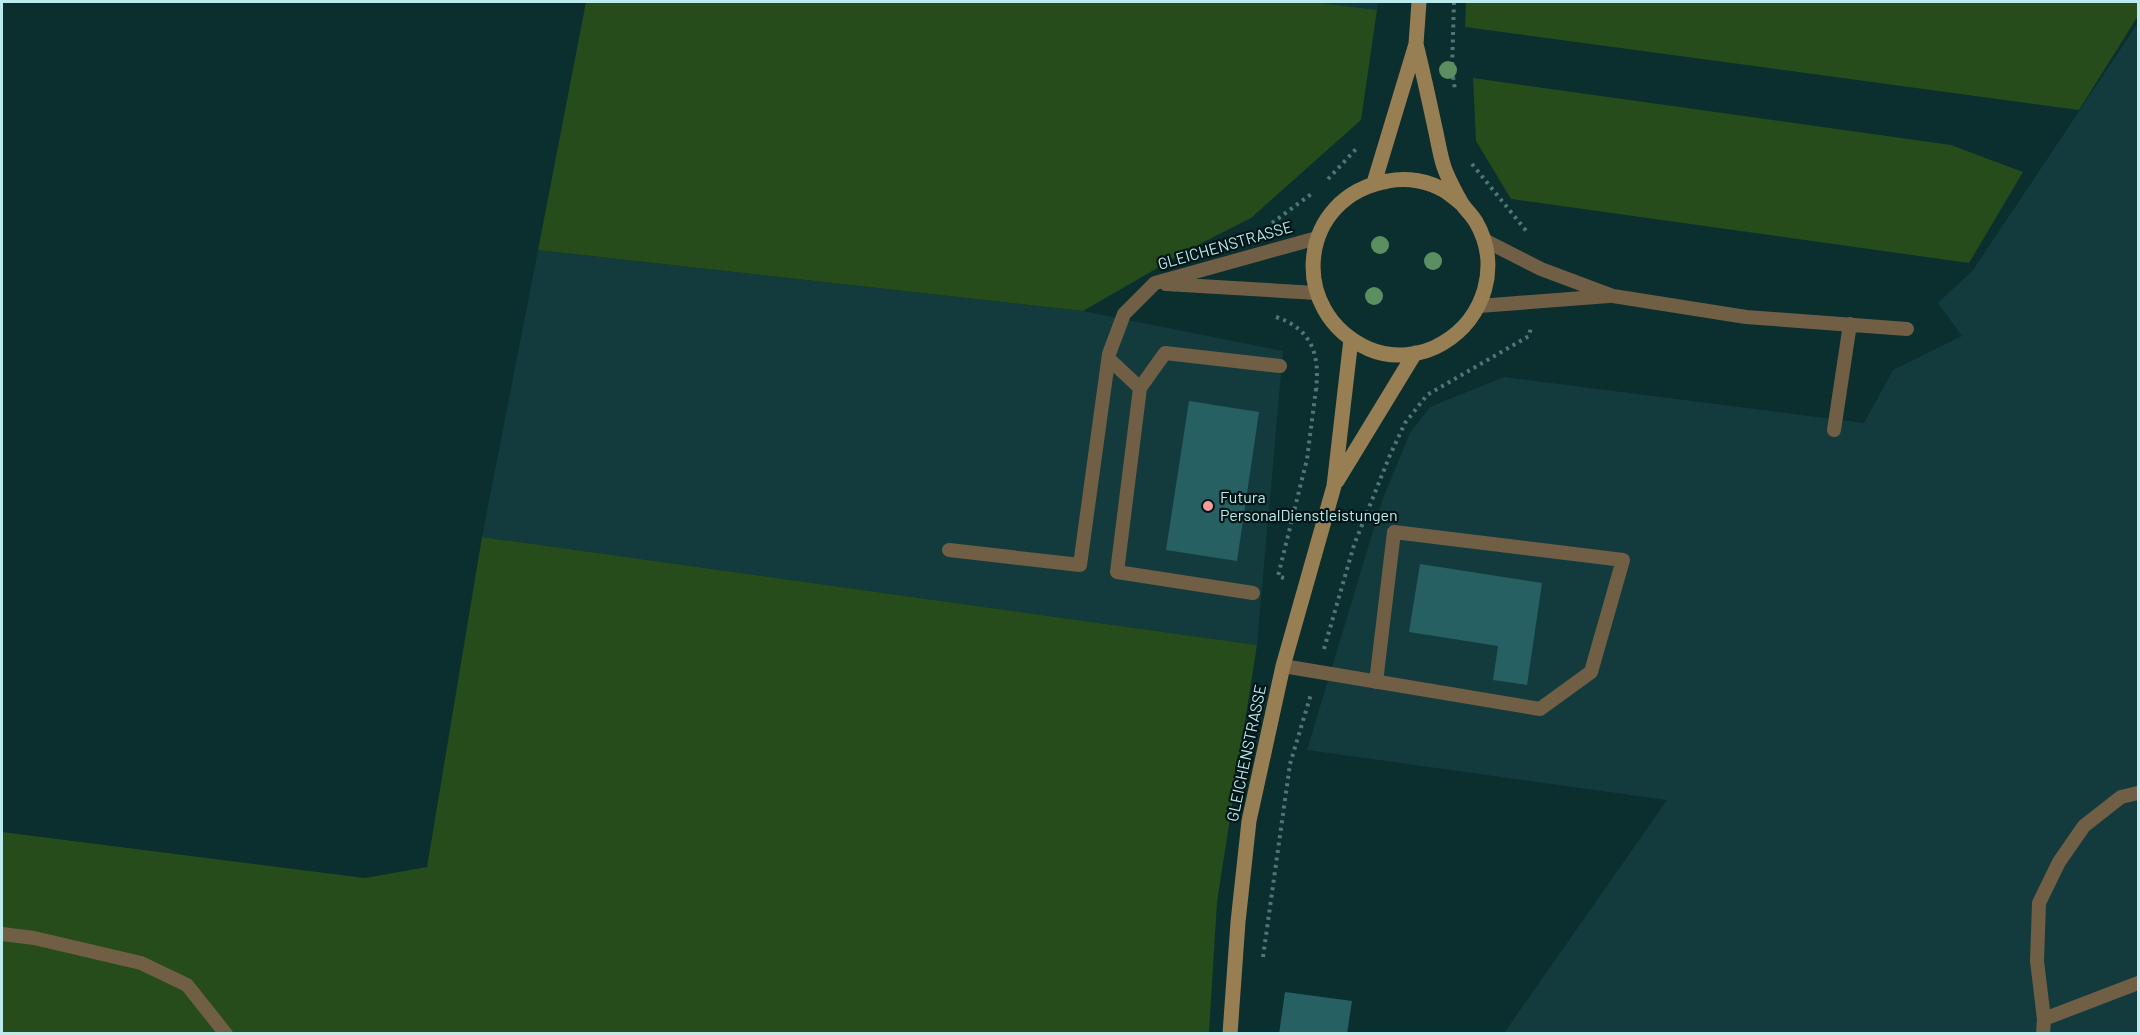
<svg xmlns="http://www.w3.org/2000/svg" width="2140" height="1035" viewBox="0 0 2140 1035" font-family="Barlow,sans-serif">
<rect width="100%" height="100%" fill="#0b2e2f"/>
<path fill="#133b3d" d="M1314,2H1378L1377,10Z
M2138,23V1033H1504L1667,800L1307,750L1383,498L1410,433L1430,407L1504,377L1864,423L1893,370L1962,336L1938,303L1973,270Z
M538,250L1083,311L1283,351L1257,645L482,537Z"/>
<path fill="#254c1a" d="M586,2H1314L1377,10L1361,120L1251,218L1192,248L1083,311L538,250Z
M1466,2H2138V16L2079,110L1465,27Z
M1473,78L1951,145L2023,172L1969,263L1511,199L1476,141Z
M482,537L1257,645L1217,902L1209,1033L2,1034V832L365,878L427,867Z"/>
<path fill="#276062" d="M1189,401L1259,412L1237,561L1166,550Z
M1420,564L1542,583L1527,685L1493,680L1498,646L1409,632Z
M1285,992L1352,1001L1347,1034H1279Z"/>
<g fill="none" stroke-linecap="round" stroke-linejoin="round">
<path stroke="#4f7779" stroke-width="4" stroke-dasharray="3 4.5" stroke-linecap="butt" d="M1454,2L1452,69L1455,90
M1472,164L1528,233
M1328,179L1356,149
M1272,223L1314,192
M1276,317C1312,329 1320,355 1316,389L1321,391
M1284,578L1278,576L1307,459L1316,389
M1324,649L1354,545L1390,455L1405,423L1427,395L1529,336L1531,327
M1263,957L1290,764L1311,694"/>
<path stroke="#705f45" stroke-width="14" d="M1484,240L1541,269L1613,296L1746,317L1907,329
M1166,284L1316,293
M1479,306L1609,296
M1109,359L1140,388L1117,572L1253,593
M1140,388L1165,353L1280,366
M1834,430L1850,324
M949,550L1080,565L1109,354L1124,314L1155,283L1317,238
M1283,666L1540,709L1591,672L1623,560L1394,532L1376,682
M2,934L34,938L141,963L187,985L226,1034
M2044,1019L2138,983
M2043,1034L2044,1019L2037,961L2039,903L2059,862L2084,826L2121,797L2138,793"/>
<path stroke="#987e53" stroke-width="15" d="M1416,44C1423,72 1429,100 1435,128C1438,141 1440,155 1444,167C1448,179 1456,193 1462,204C1466,210 1472,215 1476,222C1501,265 1485,318 1443,343C1422,356 1392,359 1369,349C1286,312 1298,196 1388,181C1407,177 1429,181 1445,191C1451,195 1457,200 1463,205
M1374,183L1416,44L1419,2
M1337,481L1415,353
M1230,1034L1238,922L1249,821L1283,666L1334,486L1351,339"/>
</g>
<g fill="#5b8f62">
<circle cx="1448" cy="70" r="9"/>
<circle cx="1380" cy="245" r="9"/>
<circle cx="1433" cy="261" r="9"/>
<circle cx="1374" cy="296" r="9"/>
</g>
<circle fill="#f59b9c" stroke="#001516" stroke-width="2" cx="1208" cy="506" r="6"/>
<g text-anchor="middle" stroke-width="4.5" stroke-linejoin="round" paint-order="stroke">
<g font-size="16" fill="#bbebed" stroke="#001516">
<text transform="translate(1225 245) rotate(-16)" y="6">GLEICHENSTRASSE</text>
<text transform="translate(1246 753) rotate(-78)" y="6">GLEICHENSTRASSE</text>
</g>
<g font-size="16" fill="#bbebed" stroke="#001516" text-anchor="start">
<text x="1220" y="503">Futura<tspan x="1220" dy="18">PersonalDienstleistungen</tspan></text>
</g>
</g>
<rect width="2140" height="1035" fill="none" stroke="#bbebed" stroke-width="6"/>
</svg>
